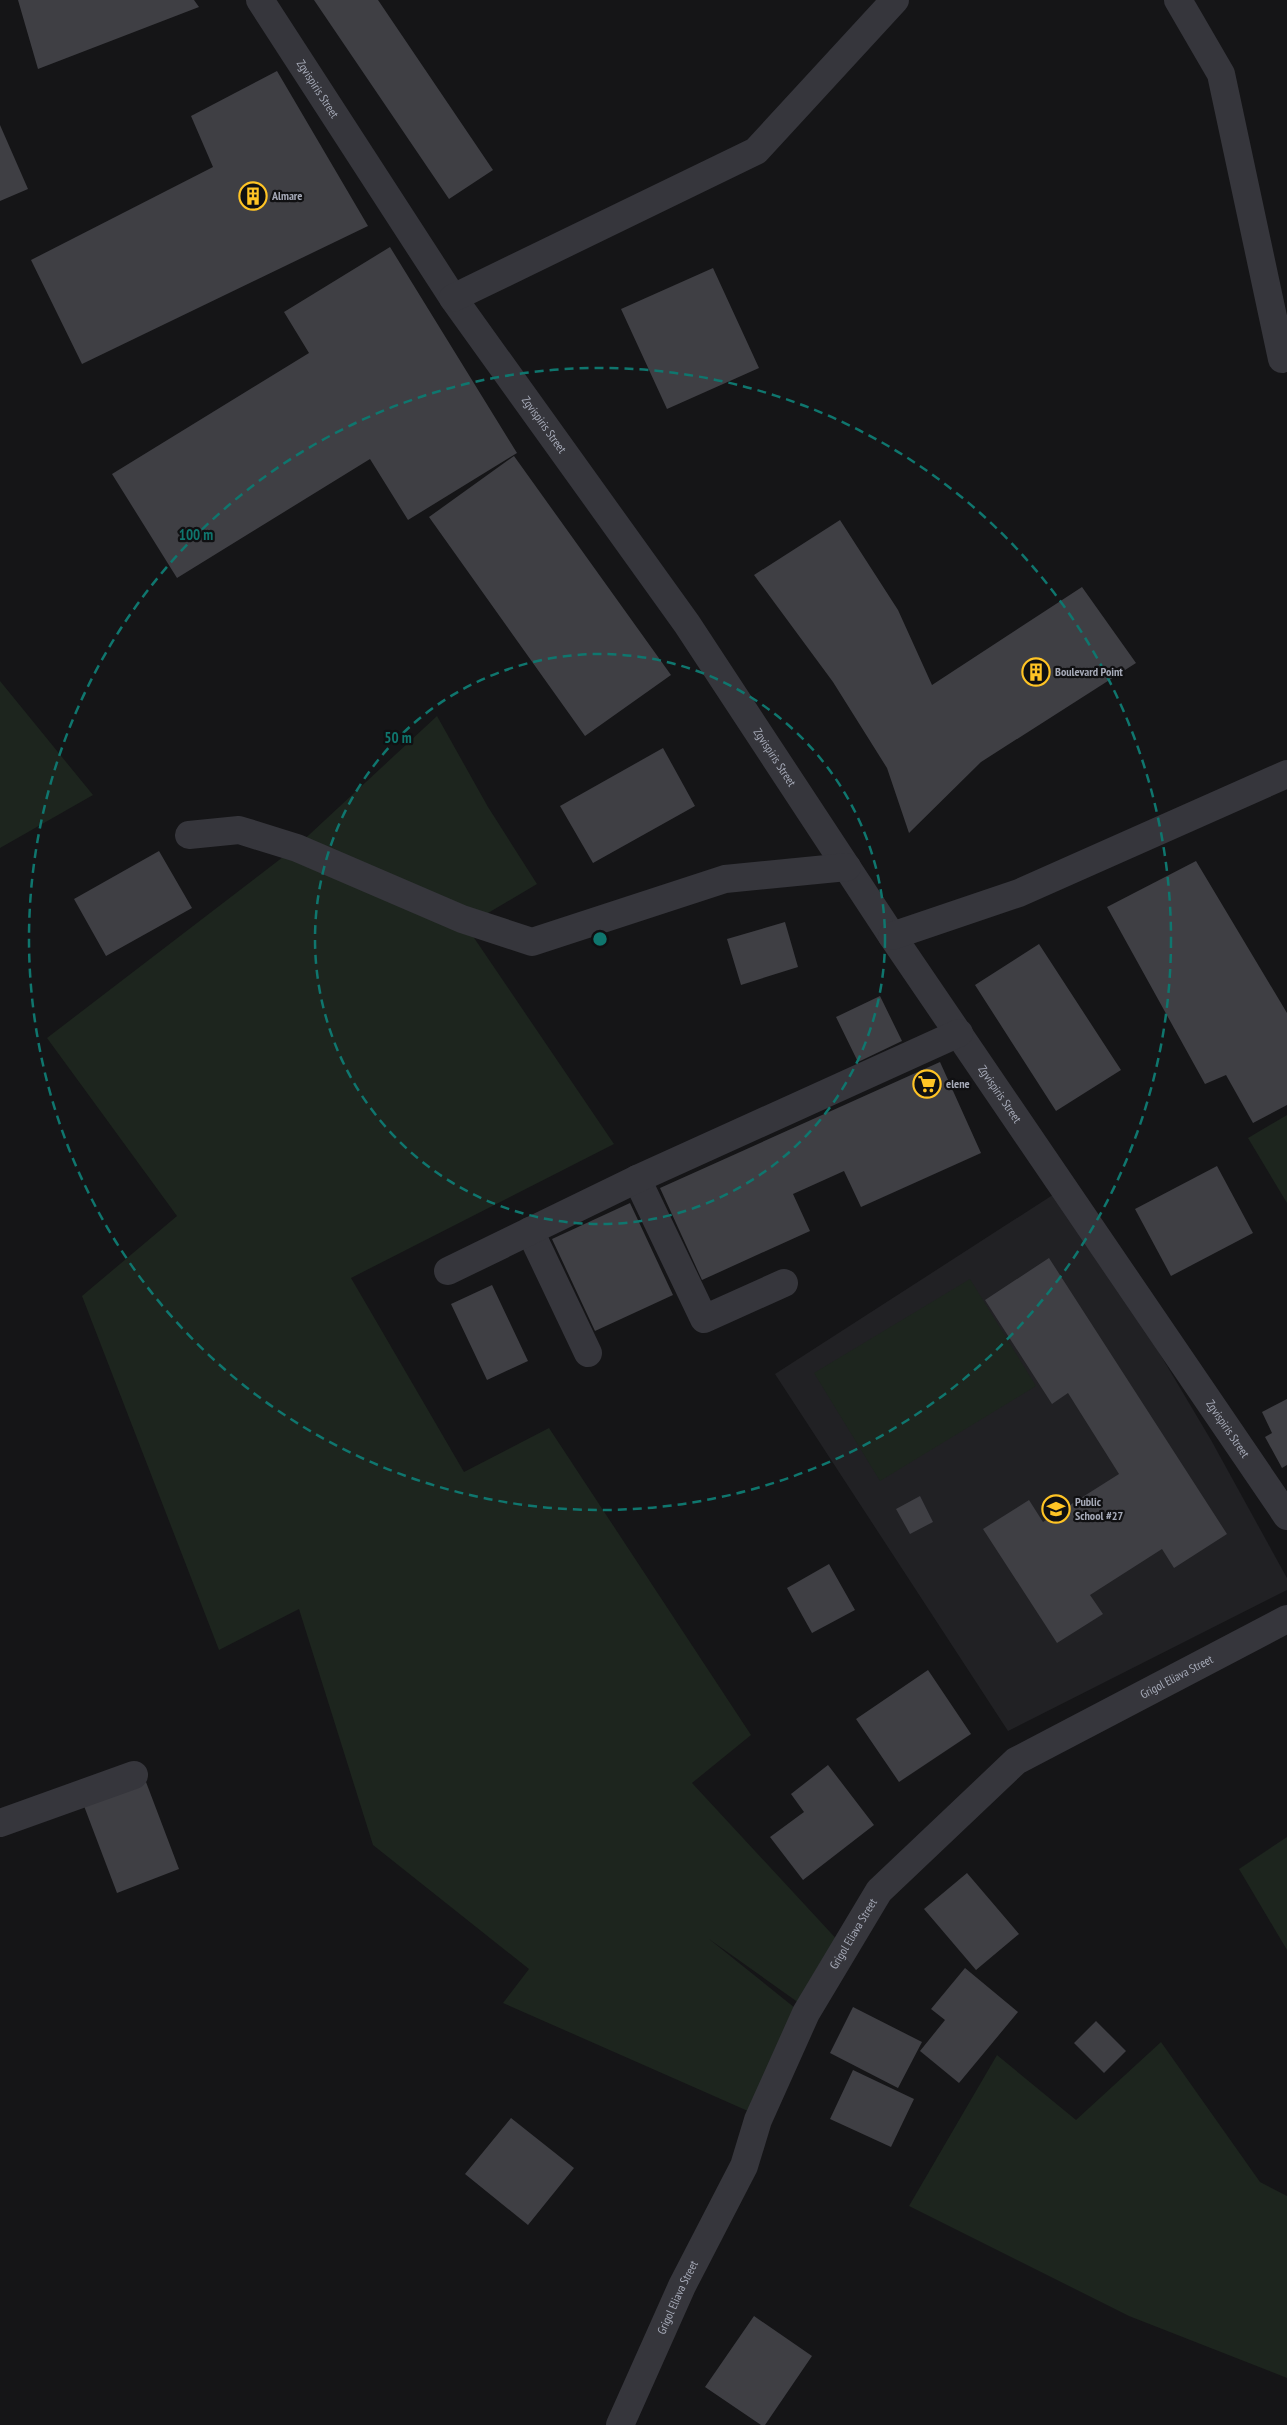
<svg xmlns="http://www.w3.org/2000/svg" width="1287" height="2425" viewBox="0 0 1287 2425" font-family="'PT Sans Narrow',sans-serif">
<rect width="100%" height="100%" fill="#151517"/>
<path fill="#212124" d="M1062,1189L1211,1440L1287,1578V1590L1008,1731L775,1374Z"/>
<path fill="#1d251e" d="M0,681L93,795L0,848Z
M437,716L488,807L537,884L466,926L614,1144L351,1278L464,1472L549,1428L751,1735L692,1783L842,1945L806,2008L709,1939L800,2012L757,2115L503,2003L529,1969L373,1845L299,1609L219,1650L82,1296L177,1216L47,1038L296,847Z
M1287,1115V1203L1248,1138Z
M970,1279L1036,1386L880,1481L814,1373Z
M1287,1837V1950L1239,1869Z
M1161,2042L1260,2182L1287,2196V2378L1129,2316L909,2206L997,2055L1076,2120Z"/>
<path fill="#3f3f44" d="M18,0H194L199,7L38,69Z
M314,0H378L493,170L449,199Z
M277,71L368,226L82,364L31,260L213,167L191,116Z
M0,125L28,189L0,201Z
M390,247L517,453L408,520L370,459L177,578L112,474L309,353L284,312Z
M713,268L759,368L667,409L621,309Z
M514,456L671,675L585,736L429,517Z
M840,520L898,610L932,685L1082,587L1136,663L981,762L909,833L887,768L833,682L754,575Z
M663,748L695,806L593,863L560,806Z
M159,851L192,908L106,956L74,899Z
M1196,861L1287,1013V1105L1253,1123L1226,1075L1205,1084L1107,907Z
M785,922L798,967L741,985L727,939Z
M1039,944L1121,1070L1056,1111L975,985Z
M880,996L902,1041L858,1062L836,1017Z
M940,1062L981,1153L861,1207L844,1171L793,1194L810,1231L702,1280L660,1188Z
M1217,1166L1253,1233L1171,1276L1135,1209Z
M630,1203L673,1295L595,1331L552,1239Z
M1049,1258L1227,1534L1174,1568L1162,1549L1090,1595L1103,1614L1057,1643L983,1529L1029,1500L1043,1522L1119,1474L1068,1393L1052,1404L985,1300Z
M492,1285L528,1361L487,1380L451,1304Z
M1287,1399V1465L1282,1468L1265,1437L1272,1433L1262,1412Z
M920,1496L933,1522L910,1534L896,1509Z
M829,1564L855,1610L812,1633L787,1588Z
M928,1670L971,1734L899,1782L856,1719Z
M828,1765L874,1825L803,1880L770,1837L804,1812L791,1794Z
M146,1782L179,1869L117,1893L84,1806Z
M967,1873L1019,1934L976,1970L924,1909Z
M965,1968L1018,2012L959,2083L920,2051L945,2020L931,2009Z
M853,2007L922,2042L898,2088L830,2053Z
M1096,2021L1126,2051L1104,2073L1074,2043Z
M853,2070L914,2099L891,2147L830,2119Z
M511,2118L574,2168L528,2225L465,2174Z
M754,2316L812,2356L765,2425H761L705,2387Z"/>
<g fill="none" stroke-linecap="round" stroke-linejoin="round">
<g stroke="#36363c" stroke-width="28">
<path id="s1" d="M260,0L453,298L687,624L892,936L1287,1516"/>
<path d="M1178,0L1221,74L1282,359"/>
<path d="M453,298L756,151L895,0"/>
<path d="M189,835L239,830L297,848L462,919L532,942L725,879L847,867"/>
<path d="M892,936L1019,893L1287,774"/>
<path d="M637,1179L704,1319L784,1283"/>
<path d="M530,1231L588,1353"/>
<path d="M448,1271L637,1179L959,1033"/>
<path d="M0,1823L134,1775"/>
<path id="s2" d="M620,2425L682,2286L744,2166L758,2120L806,2013L879,1891L1016,1761L1287,1619"/>
</g>
</g>
<g fill="none" stroke="#0f766e" stroke-width="2.5" stroke-dasharray="9 6">
<circle cx="600" cy="939" r="285"/>
<circle cx="600" cy="939" r="571"/>
</g>
<defs>
<g id="building-ring" transform="scale(1.4375)"><circle r="9.5" fill="#101012" stroke="#ffc425" stroke-width="1.5"/><path d="M-4-6H4V6H1V3H-1V6H-4ZM-2.5-4.3h1.7v1.8h-1.7ZM.8-4.3h1.7v1.8H.8ZM-2.5-1h1.7V.8h-1.7ZM.8-1h1.7V.8H.8Z" fill="#ffc425"/></g>
<g id="supermarket-ring" transform="scale(1.4375)"><circle r="9.5" fill="#101012" stroke="#ffc425" stroke-width="1.5"/><path d="M-6-5.5h2.5l.6 2H6L4.5 2H-2.5L-4.4-4H-6ZM-1.5 3.2a1.3 1.3 0 1 0 .1 0ZM3 3.2a1.3 1.3 0 1 0 .1 0Z" fill="#ffc425"/></g>
<g id="school-ring" transform="scale(1.4375)"><circle r="9.5" fill="#101012" stroke="#ffc425" stroke-width="1.5"/><path d="M0-5L7-2L0 1L-7-2ZM-4 1L0 2.5L4 1V4Q0 6-4 4Z" fill="#ffc425"/></g>
</defs>
<g fill-rule="evenodd">
<use href="#building-ring" x="253" y="196"/>
<use href="#building-ring" x="1036" y="672"/>
<use href="#supermarket-ring" x="927" y="1084"/>
<use href="#school-ring" x="1056" y="1509"/>
</g>
<g text-anchor="middle" stroke-width="4.5" stroke-linejoin="round" paint-order="stroke">
<g font-size="12" fill="#a6aab8" stroke="#101012">
<text dy="4" stroke="none"><textPath href="#s1" startOffset="106">Zgvispiris Street</textPath></text>
<text dy="4" stroke="none"><textPath href="#s1" startOffset="511">Zgvispiris Street</textPath></text>
<text dy="4" stroke="none"><textPath href="#s1" startOffset="916">Zgvispiris Street</textPath></text>
<text dy="4" stroke="none"><textPath href="#s1" startOffset="1321">Zgvispiris Street</textPath></text>
<text dy="4" stroke="none"><textPath href="#s1" startOffset="1726">Zgvispiris Street</textPath></text>
<text dy="4" stroke="none"><textPath href="#s2" startOffset="965">Grigol Eliava Street</textPath></text>
<text dy="4" stroke="none"><textPath href="#s2" startOffset="545">Grigol Eliava Street</textPath></text>
<text dy="4" stroke="none"><textPath href="#s2" startOffset="140">Grigol Eliava Street</textPath></text>
</g>
<g font-size="12" font-weight="bold" fill="#a6aab8" stroke="#101012" text-anchor="start">
<text x="272" y="200">Almare</text>
<text x="1055" y="676">Boulevard Point</text>
<text x="946" y="1088">elene</text>
<text x="1075" y="1506">Public<tspan x="1075" dy="14">School #27</tspan></text>
</g>
</g>
<circle cx="600" cy="939" r="8" fill="#0f766e" stroke="#101012" stroke-width="2.5"/>
<g font-size="15" text-anchor="middle" font-weight="bold" fill="#0f766e" stroke="#101012" stroke-width="4.5" stroke-linejoin="round" paint-order="stroke">
<text x="196" y="540">100 m</text>
<text x="398" y="743">50 m</text>
</g>
</svg>
